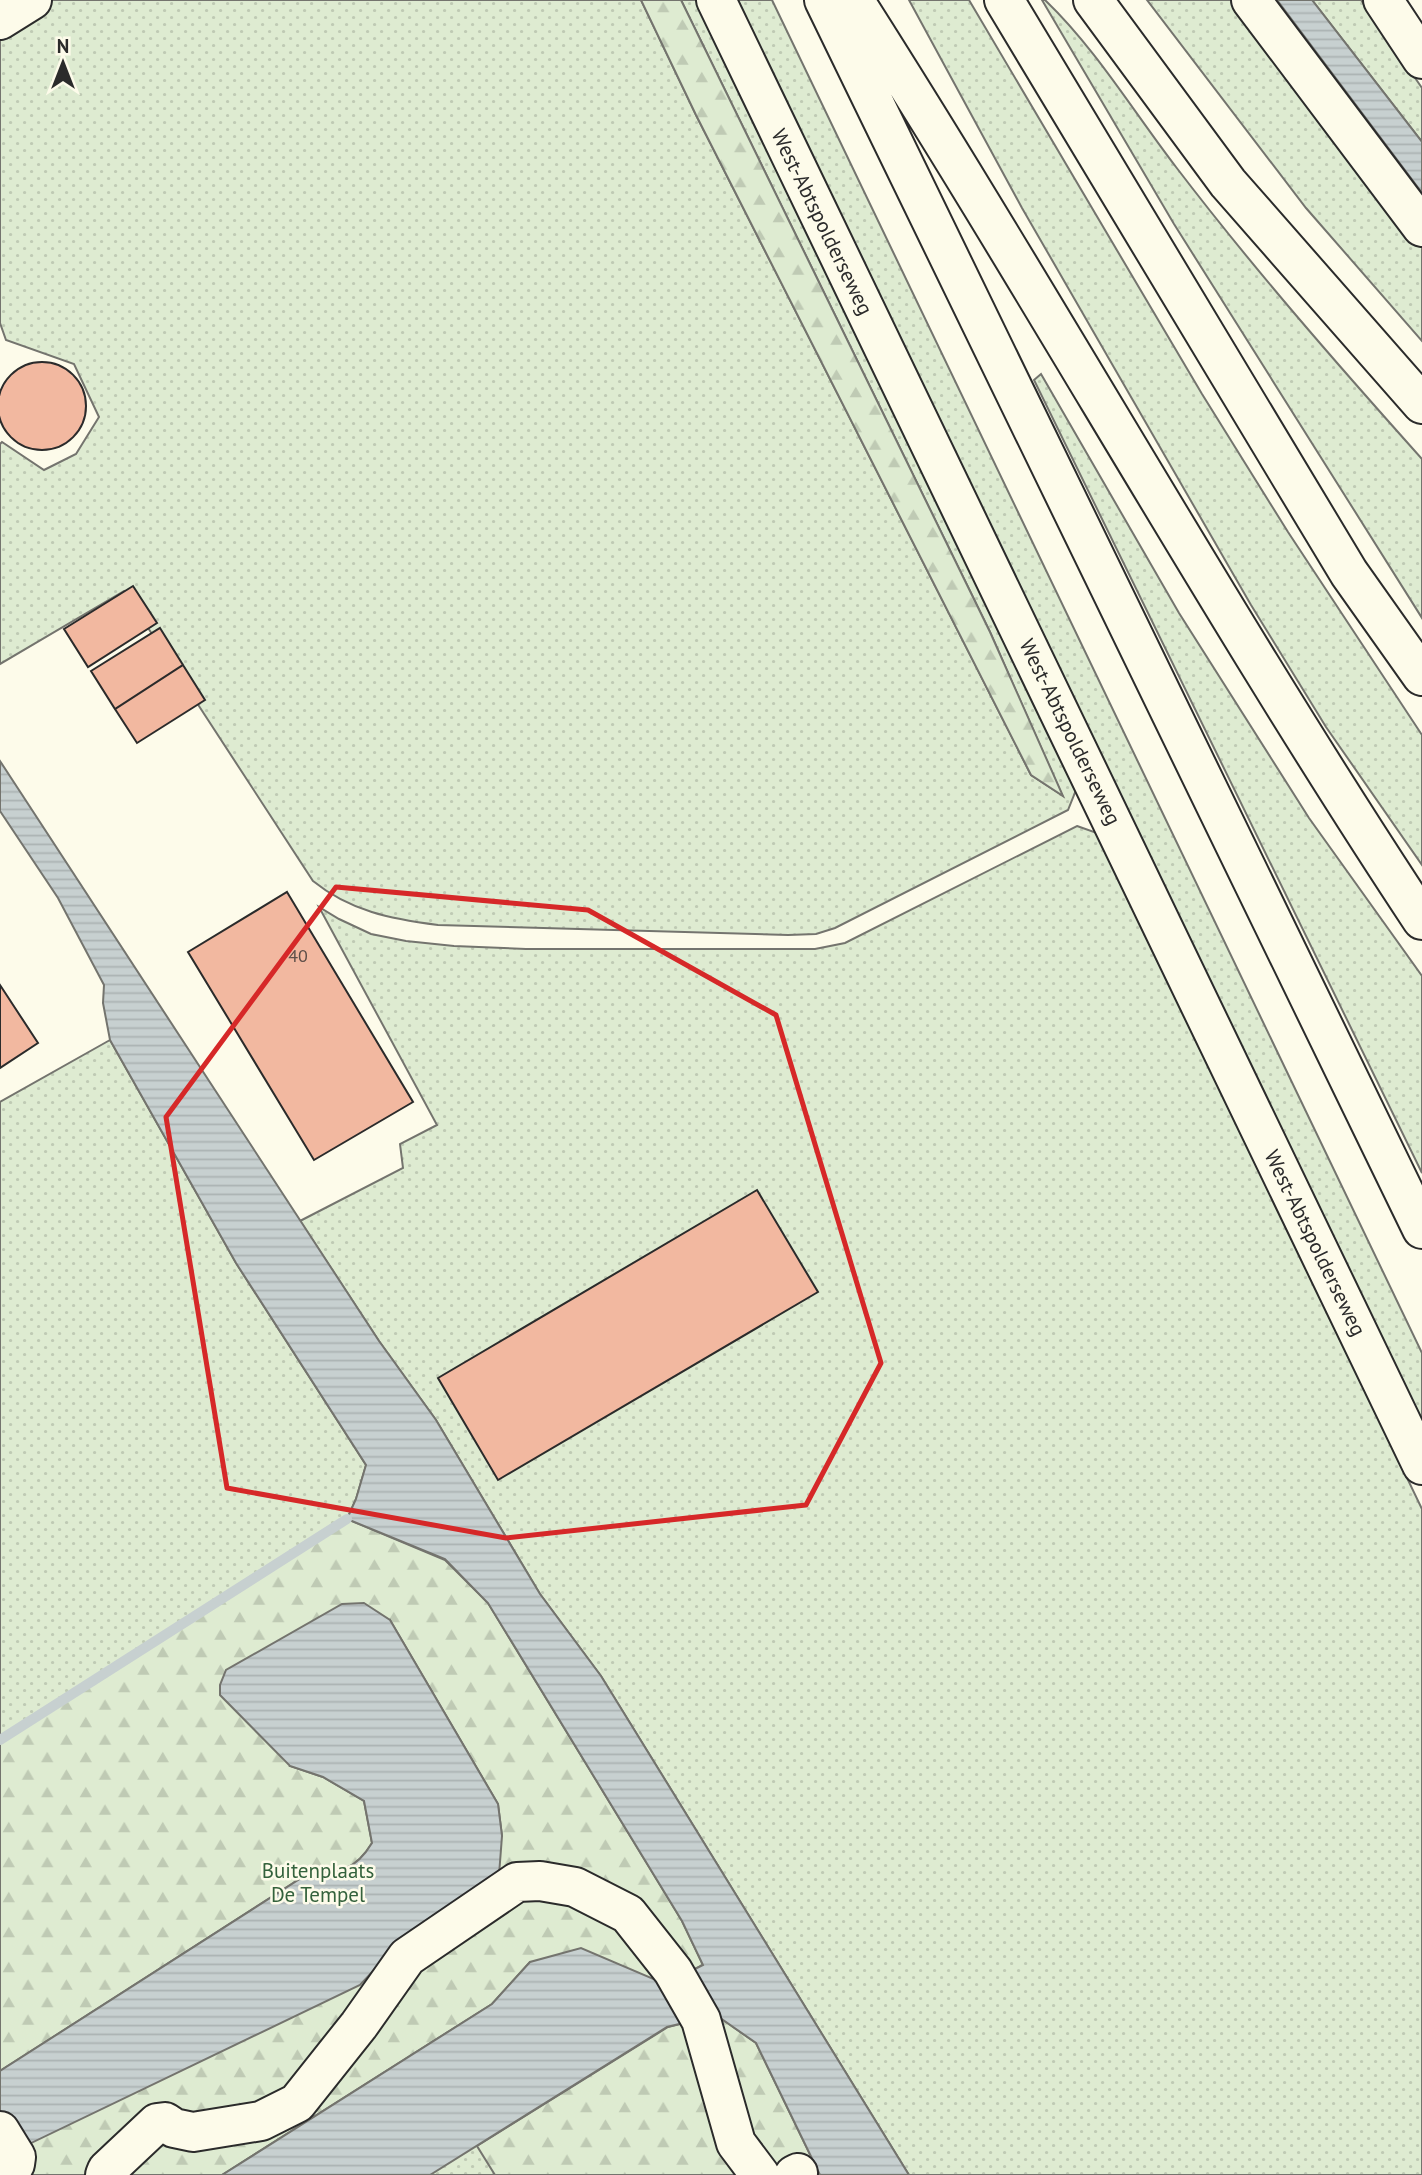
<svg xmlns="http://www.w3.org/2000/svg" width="1422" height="2175" viewBox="0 0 1422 2175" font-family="'PT Sans',sans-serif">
<defs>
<pattern id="grass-dots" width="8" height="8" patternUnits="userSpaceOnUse" patternTransform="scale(1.75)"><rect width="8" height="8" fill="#deebd1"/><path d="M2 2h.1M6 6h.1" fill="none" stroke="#bfcab4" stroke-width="1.8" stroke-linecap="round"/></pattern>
<pattern id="forest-firs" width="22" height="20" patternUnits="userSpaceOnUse" patternTransform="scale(1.75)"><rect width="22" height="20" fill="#deebd1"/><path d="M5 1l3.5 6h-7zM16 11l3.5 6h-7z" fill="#bfcab4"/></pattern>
<pattern id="water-rules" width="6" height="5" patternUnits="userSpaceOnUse" patternTransform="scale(1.75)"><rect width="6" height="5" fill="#c7d0d0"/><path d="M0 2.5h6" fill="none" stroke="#abb3b3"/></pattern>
</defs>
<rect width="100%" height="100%" fill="#fdfbea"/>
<path fill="url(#grass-dots)" stroke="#74746e" stroke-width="2" d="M44,0H641L696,115L1031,775L1062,795L990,632L681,0H698L1076,790L1068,810L835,928L816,934L788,935L438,925C391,919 350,911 313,881L124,591L0,664V444L2,442L44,470L76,454L99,417L74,364L6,340L0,323V27Z
M734,0H772L1422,1353V1430Z
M909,0H969L1202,394L1288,532L1422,735V865L1326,727L1251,605L1022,208Z
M1042,0H1045C1096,49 1133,111 1176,167C1253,268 1337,364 1422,459V618L1174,224Z
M1147,0H1277L1422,193V341L1306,208Z
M1312,0H1361L1422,88V142Z
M1041,374L1179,613L1309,818L1422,976V1173L1034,380Z
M1077,826L1097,833L1422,1509V2175H909L601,1676L540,1594L436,1420L379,1341L300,1221L403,1168L400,1144L437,1125L319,907L339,919L371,934L406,941L454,946L526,949H815L845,943Z
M110,1040L236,1263L366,1465L356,1499L347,1519L445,1560L820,2175H0V1102Z"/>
<path fill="url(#forest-firs)" stroke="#74746e" stroke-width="2" d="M641,0H681L990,632L1063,796L1031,775L696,115Z
M347,1519L445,1560L488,1603L682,1921L703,1965L665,1984L530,1962L492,2004L222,2175H0V2158L406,1936L502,1836L498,1804L390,1620L290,1766L323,1777L364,1801L372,1843C355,1871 340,1872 309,1873L0,2071V1740Z
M716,2015L756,2043L820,2175H495L477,2146L668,2027Z"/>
<path fill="url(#water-rules)" stroke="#74746e" stroke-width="2" d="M1277,0H1312L1422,142V193Z
M0,761L379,1341L436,1420L540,1594L601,1676L909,2175H820L756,2043L716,2015L667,2027L430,2175H222L492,2004L530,1962L581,1948L665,1984L703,1965L682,1921L488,1603L445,1559L347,1519L356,1499L366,1465L236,1263L110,1040L103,1003L104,985L58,898L0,811Z
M364,1603L390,1620L498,1804L502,1836L499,1875L406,1936L360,1985L0,2158V2071L309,1873C341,1872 355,1871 372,1843L364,1801L323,1777L290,1766L220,1695V1685L226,1670L342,1604Z"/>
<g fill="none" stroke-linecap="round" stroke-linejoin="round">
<path stroke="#c7d0d0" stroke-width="10" d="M0,1740L347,1519"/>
</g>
<path fill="#f2b8a0" stroke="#2b2b2b" stroke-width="2" d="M-2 406a44 44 0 1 1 88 0a44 44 0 1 1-88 0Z
M133,586L157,623L88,667L64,629Z
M160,628L183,665L115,709L91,671Z
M183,665L205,700L137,743L115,709Z
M287,892L413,1102L314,1160L188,952Z
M0,985L38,1043L0,1068Z
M757,1190L818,1292L498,1480L438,1378Z"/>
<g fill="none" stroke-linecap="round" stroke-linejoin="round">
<g stroke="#2b2b2b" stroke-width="42">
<path id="minor" d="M716,0L1422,1465
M1251,0L1422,227
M1383,0L1422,59
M0,20L32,0
M0,2131L16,2157L15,2164L0,2173
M105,2175L107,2170L157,2123L165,2122L174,2128L193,2132L261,2121L297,2103L359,2025L407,1957L517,1882L540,1881L575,1887L628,1914L673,1971L701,2020L736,2143L760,2175
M794,2175L798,2173"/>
</g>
<g stroke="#2b2b2b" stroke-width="42">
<path id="highway" d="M824,0L1422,1229
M854,0C1048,304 1223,619 1422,920
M1004,0L1349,573L1422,676
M1093,0L1228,183L1422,404"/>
</g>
<use href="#minor" stroke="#fdfbea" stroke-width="38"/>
<use href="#highway" stroke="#fdfbea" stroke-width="38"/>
</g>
<path fill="none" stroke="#d62828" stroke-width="5" stroke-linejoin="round" d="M336,887L588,910L776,1015L881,1363L806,1505L506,1538L227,1488L166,1117Z"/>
<g text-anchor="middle" stroke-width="5" stroke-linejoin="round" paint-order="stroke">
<g font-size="18" fill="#5d4e48">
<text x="298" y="962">40</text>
</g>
<g font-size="21" fill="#2b2b2b" stroke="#fdfbea">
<text transform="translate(822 222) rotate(64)" y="7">West-Abtspolderseweg</text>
<text transform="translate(1070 732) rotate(64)" y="7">West-Abtspolderseweg</text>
<text transform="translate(1315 1243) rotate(64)" y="7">West-Abtspolderseweg</text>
</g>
<g font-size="21" fill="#34623c" stroke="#fdfbea">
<text x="318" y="1878">Buitenplaats<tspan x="318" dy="24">De Tempel</tspan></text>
</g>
</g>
<g transform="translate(63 63)" stroke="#fdfbea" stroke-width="5" paint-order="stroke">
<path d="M0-5L12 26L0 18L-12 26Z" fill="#2b2b2b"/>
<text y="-10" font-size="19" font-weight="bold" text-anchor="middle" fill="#2b2b2b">N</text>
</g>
</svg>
